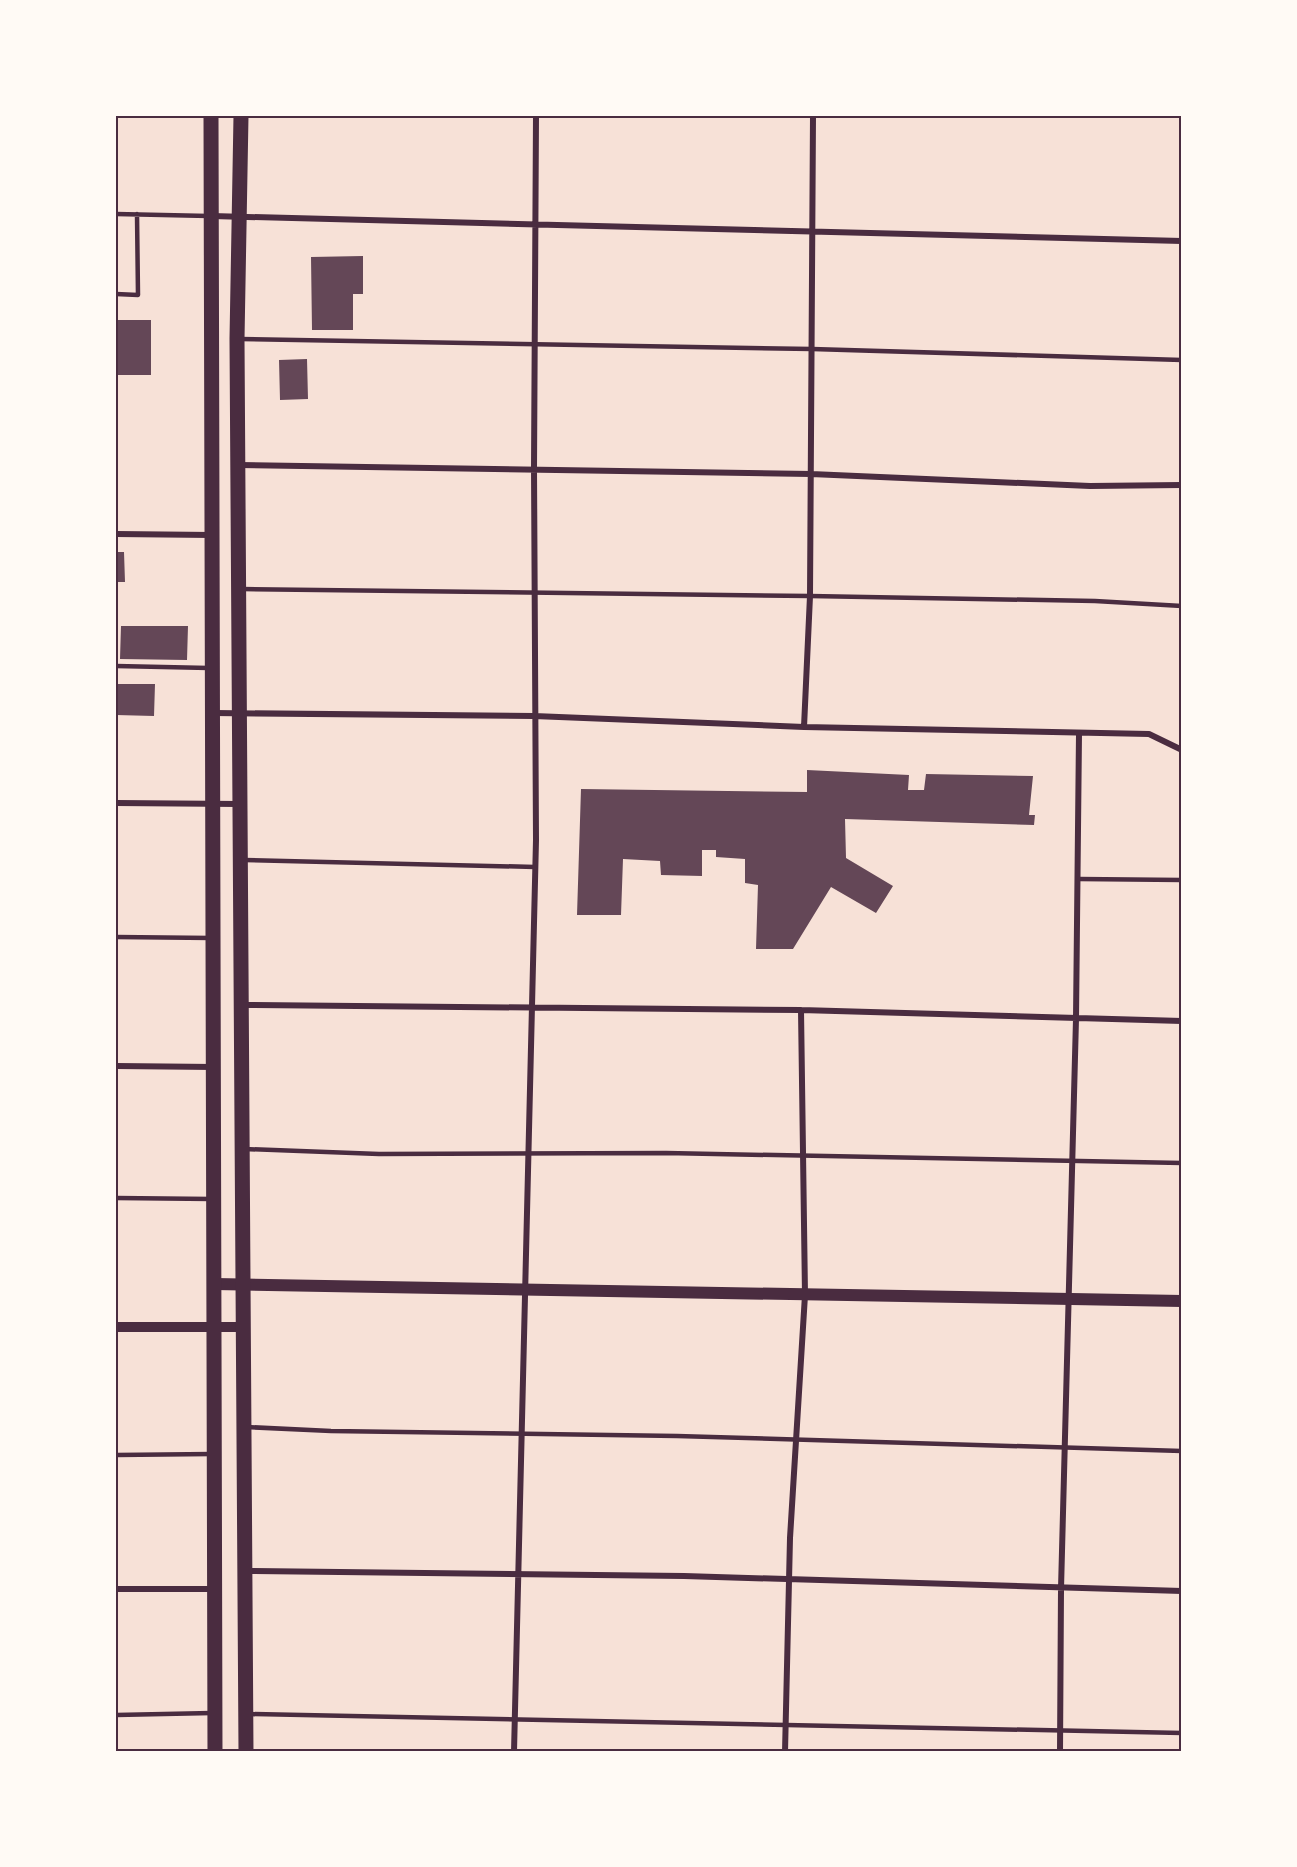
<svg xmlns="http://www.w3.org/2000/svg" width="1297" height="1867" viewBox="0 0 1297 1867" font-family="'Alegreya Sans',sans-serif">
<rect width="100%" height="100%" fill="#f7e1d7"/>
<path fill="#644757" d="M363,256V294H353V330H312L311,257Z
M116,320H151V375H116Z
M307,359L308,399L280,400L279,360Z
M116,552H124L125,582H116Z
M121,626H188L187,660L120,659Z
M116,684H155L154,716L116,715Z
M807,770L909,775L908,790H924L926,774L1033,776L1029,815H1035L1034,825L845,819L846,858L893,886L876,913L831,887L793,949H756L758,885L745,883V859L716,857V850H702V876L661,875L660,861L623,859L621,915H577L581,789L807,792Z"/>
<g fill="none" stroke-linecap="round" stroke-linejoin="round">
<path stroke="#4a2c40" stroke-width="4.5" d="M116,214L209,216
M116,294L138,295L137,214
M239,339L812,349L1182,360
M242,589L810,596L1095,601L1182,606
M116,666L209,668
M244,860L535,867
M1079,879L1182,880
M116,937L212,938
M244,1149L379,1154L666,1153L1182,1163
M116,1198L212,1199
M246,1427L331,1431L677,1436L1182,1451
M116,1455L212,1454
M248,1714L1182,1733
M116,1715L212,1713"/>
<path stroke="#4a2c40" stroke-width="6" d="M212,216L1182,241
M239,465L811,474L1090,486L1182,485
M116,534L212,535
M214,713L534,716L804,727L1149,734L1182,750
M804,727L810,596L813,116
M116,803L238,804
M243,1005L801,1010L1182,1021
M116,1066L214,1067
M246,1571L684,1576L1182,1591
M116,1589H214
M514,1752L536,840L534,468L536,116
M785,1752L790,1538L805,1295L801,1010
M1060,1752L1061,1589L1076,1019L1079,734"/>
<path stroke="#4a2c40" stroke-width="10" d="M116,1327H243"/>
<path stroke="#4a2c40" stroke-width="12" d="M215,1284L1182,1301"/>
<path stroke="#4a2c40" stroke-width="15" d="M211,116L215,1752
M241,116L237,339L246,1752"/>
</g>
<rect width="1297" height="1867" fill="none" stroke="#fffaf5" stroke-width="234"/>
<rect x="117" y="117" width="1063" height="1633" fill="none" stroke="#4a2c40" stroke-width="2"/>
</svg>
